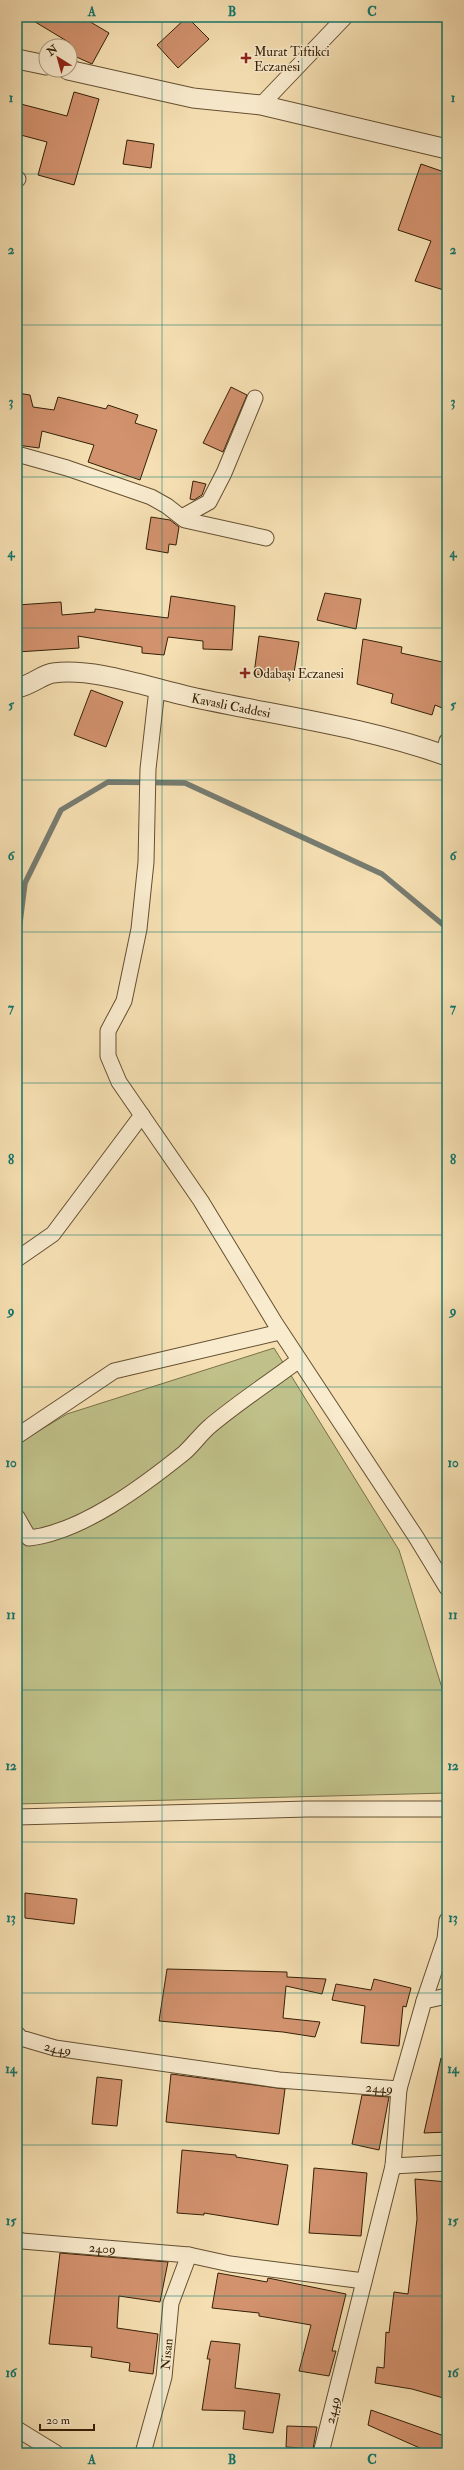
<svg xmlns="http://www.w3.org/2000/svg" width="464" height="2470" viewBox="0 0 464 2470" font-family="'IM FELL Double Pica',serif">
<rect width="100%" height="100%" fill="#f6e0b3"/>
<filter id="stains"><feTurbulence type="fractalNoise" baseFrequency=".005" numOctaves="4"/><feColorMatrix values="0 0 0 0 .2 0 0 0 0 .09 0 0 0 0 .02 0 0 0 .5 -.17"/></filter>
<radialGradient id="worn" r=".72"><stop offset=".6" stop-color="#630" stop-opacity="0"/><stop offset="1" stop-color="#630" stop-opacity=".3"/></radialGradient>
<path fill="#c0c18a" stroke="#7a7048" d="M274,1348L399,1550L447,1704V1793L17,1804V1444L67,1414Z"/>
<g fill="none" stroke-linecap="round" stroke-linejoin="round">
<path stroke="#777c71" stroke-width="5.5" d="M17,946L25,883L61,810L108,782L185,783L382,874L447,928"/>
</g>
<path fill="#d2926e" stroke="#352007" d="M27,17H82L109,33L92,64L70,54V43Z
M187,17L209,39L178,68L157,45Z
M74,92L99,99L74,185L38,175L47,142L17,134V103L67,116Z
M127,140L154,144L151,168L123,164Z
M421,164L447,173V291L415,281L431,241L398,230Z
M231,387L247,395L223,452L203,443Z
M17,393L30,395L33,407L54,410L58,397L106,409L108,405L138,415L135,423L157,430L140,480L88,462L94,445L42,431L39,448L17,445Z
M193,481L206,484L202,495L194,500L190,499Z
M151,517L170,520L179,527L176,545L169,544L168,553L146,549Z
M325,593L361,599L356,629L317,620Z
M171,596L235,606L232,650L203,649V641L168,637L164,655L142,653V647L78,636L79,648L17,652V605L61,602L62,615L95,612V609L168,618Z
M259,636L299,642L293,679L254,674Z
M363,639L402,647L401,653L447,663V710L435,705L432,715L391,703L393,694L357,684Z
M91,690L123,702L106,747L74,735Z
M25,1893L77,1899L74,1924L25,1918Z
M167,1969L287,1972V1977L326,1979L322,1994L286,1986L283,2018L320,2022L315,2037L283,2032L159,2021Z
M374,1979L411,1988L406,2007L403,2006L399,2046L361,2043L365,2006L332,2000L336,1984L371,1990Z
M441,2058L447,2059V2132L424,2133Z
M171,2074L285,2089L279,2134L166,2122Z
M97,2077L122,2080L117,2126L92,2124Z
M362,2095L389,2097L379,2150L352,2144Z
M182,2150L236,2155V2157L288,2165L278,2225L204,2213V2215L177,2213Z
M314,2168L367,2173L361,2236L309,2233Z
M415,2179L447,2182V2399L412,2389L375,2383L377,2367L384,2368L386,2332L389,2333L394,2292L408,2294L417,2219Z
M60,2253L168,2262L160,2302L119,2296L117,2328L158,2334L153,2374L129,2371L130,2363L91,2357L92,2347L49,2344Z
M218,2273L267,2282L268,2278L346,2294L332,2351H336L329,2376L299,2371L311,2325L259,2316V2313L212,2308Z
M211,2341L240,2344L235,2388L280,2394L273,2433L243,2429L245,2411L202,2410L210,2359H207Z
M371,2410L447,2437V2453H431L368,2425Z
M287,2426L317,2427L313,2449L286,2447Z"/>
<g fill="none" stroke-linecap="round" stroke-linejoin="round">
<g stroke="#655032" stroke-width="17">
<g id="minor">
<path d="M261,105L345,17"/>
<path d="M17,179H18"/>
<path d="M17,454L67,468L151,497L167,506L185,520L266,538"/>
<path d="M182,517L209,502L224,473L255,398"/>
<path d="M157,689L148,769L146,862L139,929L124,1001L108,1031V1056L119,1082L201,1201L275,1323L416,1537L447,1588"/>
<path d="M443,755L447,741"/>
<path d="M17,1259L53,1234L142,1115"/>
<path d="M17,1436L114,1371L280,1332"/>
<path d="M17,1517L29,1538C82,1532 143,1486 184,1453C193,1445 200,1435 209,1427C237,1403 270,1382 299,1360"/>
<path d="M17,1817L307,1809H447"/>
<path d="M424,2001L445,1939L447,1920"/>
<path id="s1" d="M17,2034L21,2038L55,2048L279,2080L399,2089L393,2166L321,2453"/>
<path d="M399,2089L424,2001L447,1996"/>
<path d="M393,2166L447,2163"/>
<path id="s2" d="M17,2239L22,2241L189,2255L230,2264L364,2281"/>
<path d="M17,2429L56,2453"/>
<path id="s3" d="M143,2453L164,2377L171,2303L189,2255"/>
</g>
</g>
<g stroke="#655032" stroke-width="21">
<g id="tertiary">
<path d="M17,59L46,65"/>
<path d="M68,70L193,98L261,105L447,149"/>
<path id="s4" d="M17,688C32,685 43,674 53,673C95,667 153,689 196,698C280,716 366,727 447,756"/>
</g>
</g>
<use href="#minor" stroke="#f9ebce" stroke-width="15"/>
<use href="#tertiary" stroke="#f9ebce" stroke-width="19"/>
</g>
<path fill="none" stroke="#0f766e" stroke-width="1" stroke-opacity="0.55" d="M162,17V2453M302,17V2453M17,174H447M17,325H447M17,477H447M17,628H447M17,780H447M17,932H447M17,1083H447M17,1235H447M17,1387H447M17,1538H447M17,1690H447M17,1842H447M17,1993H447M17,2145H447M17,2296H447"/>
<g fill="#8f2418" stroke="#f9ebce" stroke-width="1.5">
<path d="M244 52h4v4h4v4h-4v4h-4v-4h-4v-4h4z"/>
<path d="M243 667h4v4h4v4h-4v4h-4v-4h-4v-4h4z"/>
</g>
<g text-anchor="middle" stroke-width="3" stroke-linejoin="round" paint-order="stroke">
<g font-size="13" fill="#352007" stroke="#f9ebce" text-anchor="start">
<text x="254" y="56">Murat Tiftikci<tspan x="254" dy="15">Eczanesi</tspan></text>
<text x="253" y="678">Odabaşı Eczanesi</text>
</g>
<g font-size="13" fill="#352007" stroke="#f9ebce">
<text dy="5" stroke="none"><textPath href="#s4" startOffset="221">Kavasli Caddesi</textPath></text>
<text dy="5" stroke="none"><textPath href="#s1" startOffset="44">2449</textPath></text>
<text dy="5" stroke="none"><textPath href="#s1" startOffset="368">2449</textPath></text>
<text dy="5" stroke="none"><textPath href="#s2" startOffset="86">2409</textPath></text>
<text dy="5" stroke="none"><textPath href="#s3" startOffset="102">Nisan</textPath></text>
<text transform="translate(332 2410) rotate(-76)" y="5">2449</text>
</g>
</g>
<rect width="464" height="2470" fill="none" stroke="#f6e0b3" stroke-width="44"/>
<g transform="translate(58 58) rotate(323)"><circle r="19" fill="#f9ebce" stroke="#ab9a7e"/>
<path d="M0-3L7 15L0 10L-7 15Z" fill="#8f2418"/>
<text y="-6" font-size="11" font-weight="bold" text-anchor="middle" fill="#352007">N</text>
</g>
<path d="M40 2424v6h54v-6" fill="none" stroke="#352007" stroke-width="2"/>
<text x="46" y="2424" font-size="12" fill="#352007" stroke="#f9ebce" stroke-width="3" paint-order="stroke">20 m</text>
<rect x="22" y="22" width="420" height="2426" fill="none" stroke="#0f766e" stroke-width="1.5"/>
<g font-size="13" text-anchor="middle" font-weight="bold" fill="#0f766e">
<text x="92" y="16">A</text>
<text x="232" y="16">B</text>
<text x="372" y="16">C</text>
<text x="11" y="102">1</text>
<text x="453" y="102">1</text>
<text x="11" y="254">2</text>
<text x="453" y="254">2</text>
<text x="11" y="406">3</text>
<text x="453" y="406">3</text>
<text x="11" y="557">4</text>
<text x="453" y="557">4</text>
<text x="11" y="709">5</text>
<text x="453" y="709">5</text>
<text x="11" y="860">6</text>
<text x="453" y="860">6</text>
<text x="11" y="1012">7</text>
<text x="453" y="1012">7</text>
<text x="11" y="1164">8</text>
<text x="453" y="1164">8</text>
<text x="11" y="1315">9</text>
<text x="453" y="1315">9</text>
<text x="11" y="1467">10</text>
<text x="453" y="1467">10</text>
<text x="11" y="1619">11</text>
<text x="453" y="1619">11</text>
<text x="11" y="1770">12</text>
<text x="453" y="1770">12</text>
<text x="11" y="1922">13</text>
<text x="453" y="1922">13</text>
<text x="11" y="2073">14</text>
<text x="453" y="2073">14</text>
<text x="11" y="2225">15</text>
<text x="453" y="2225">15</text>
<text x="11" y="2377">16</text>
<text x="453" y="2377">16</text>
<text x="92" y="2464">A</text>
<text x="232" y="2464">B</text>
<text x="372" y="2464">C</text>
</g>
<rect width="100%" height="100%" filter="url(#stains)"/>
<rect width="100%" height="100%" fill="url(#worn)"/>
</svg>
